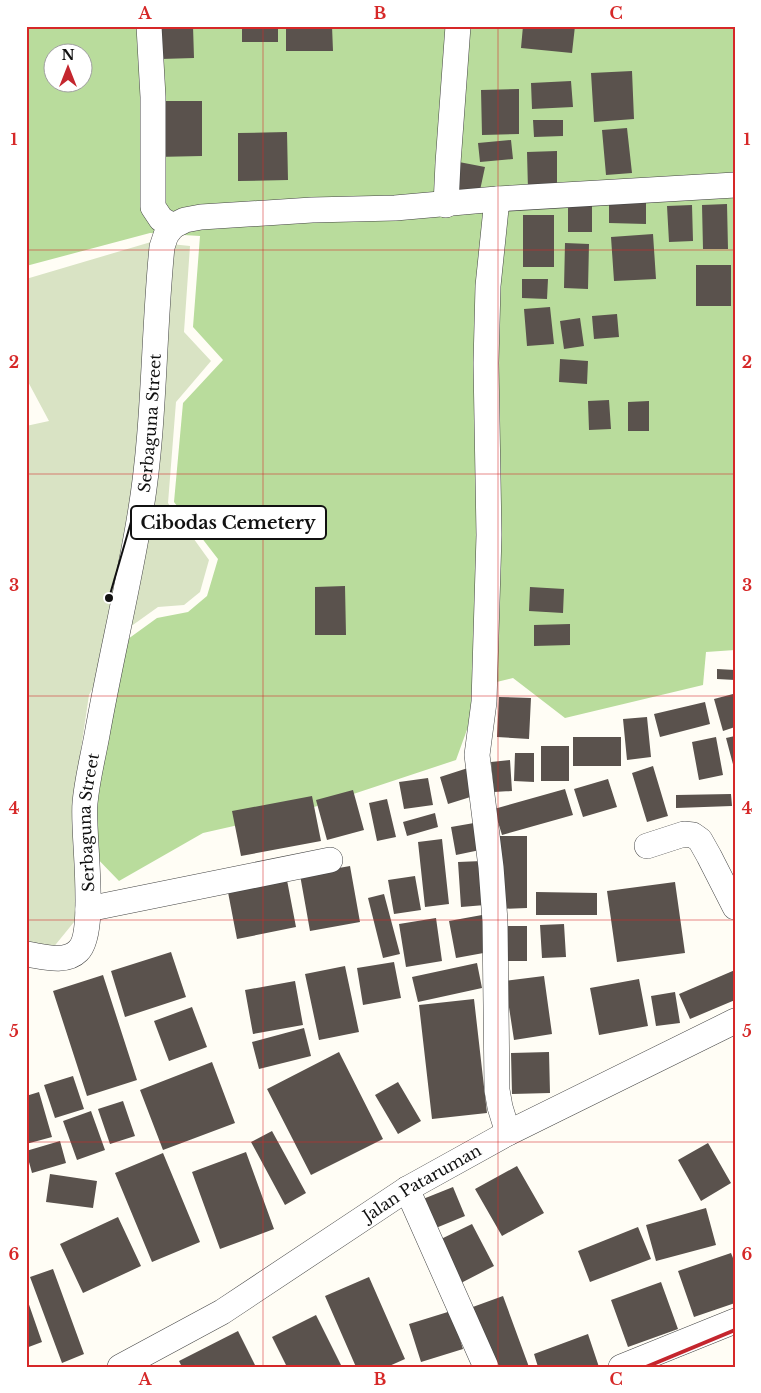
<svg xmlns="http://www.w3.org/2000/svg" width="761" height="1393" viewBox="0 0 761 1393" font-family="'Libre Baskerville',serif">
<rect width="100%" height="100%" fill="#fffdf5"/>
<path fill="#b9dc9c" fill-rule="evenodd" d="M26,26H735V650L706,652L703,685L565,718L513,678L476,687L477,702L456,760L308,809L203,833L119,881L90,851L96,786L128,639L157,618L188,612L207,596L218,559L174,502L183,403L223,360L193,327L200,236L150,233L26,266ZM52,52H82V82H52Z"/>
<path fill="#d9e3c4" d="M151,242L190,246L184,332L211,361L176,402L168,503L209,560L200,592L184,605L158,607L123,632L89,695L77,776L96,895L52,949L26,950V426L49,421L26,378V279Z"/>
<path fill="#5a524d" d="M160,26H193L194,58L161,59Z
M242,26H278V42H242Z
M286,26H332L333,51H286Z
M523,26H575L572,53L521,48Z
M632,71L634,119L594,122L591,73Z
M571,81L573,107L532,109L531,83Z
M519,89V134L482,135L481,90Z
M156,101H202V156L156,157Z
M533,120H563V136L534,137Z
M627,128L632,173L606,175L602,130Z
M287,132L288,180L238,181V133Z
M511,140L513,159L480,162L478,143Z
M557,151V190H528L527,152Z
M459,162L485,167L479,195L453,190Z
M609,202L646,203V224L609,223Z
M727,204L728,249H703L702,205Z
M692,205L693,241L669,242L667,206Z
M568,206H592V232H568Z
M523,215H554V267H523Z
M653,234L656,279L614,281L611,237Z
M565,243L589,244L588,289L564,288Z
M696,265H731V306H696Z
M522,279H548L547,299L522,298Z
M550,307L554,344L527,346L524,309Z
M617,314L619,337L594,339L592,316Z
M580,318L584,346L564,349L560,321Z
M560,359L588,361L587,384L559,382Z
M609,400L611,429L589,430L588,401Z
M649,401V431H628V402Z
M345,586L346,635H315V587Z
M530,587L564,589L563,613L529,611Z
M570,624V645L534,646V625Z
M717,669L735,670V680L717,679Z
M733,694L735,699V727L723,731L714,699Z
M499,697L531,698L529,739L497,737Z
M705,702L710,724L660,737L654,714Z
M647,717L651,757L627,760L623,719Z
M735,736V768H734L726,738Z
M573,737H621V766H573Z
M716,737L723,775L699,780L692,742Z
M541,746H569V781H541Z
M515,753H534V782L514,781Z
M510,760L512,791L494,792L491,762Z
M653,766L668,816L647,822L632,773Z
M471,767L480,794L448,804L440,777Z
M428,778L433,805L404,809L399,782Z
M608,779L617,807L583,817L574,789Z
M565,789L573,815L502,835L494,809Z
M353,790L364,830L327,840L316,800Z
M731,794L732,806L676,808V795Z
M312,796L321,841L241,856L232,811Z
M387,799L396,837L377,841L369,803Z
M435,813L438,827L407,836L403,822Z
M474,823L480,850L456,855L451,827Z
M497,836H527V908L498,909Z
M442,839L449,904L425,907L418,842Z
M482,861L485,905L461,907L458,862Z
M350,866L360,922L310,931L300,875Z
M286,875L296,927L237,939L227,887Z
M415,876L421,910L394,914L388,880Z
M675,882L685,953L617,962L607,891Z
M536,892L597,893V915H536Z
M384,894L400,954L383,958L368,898Z
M482,915L489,952L456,958L449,921Z
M436,918L442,961L406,967L399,924Z
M564,924L566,957L542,958L540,925Z
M504,926H527V961H504Z
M171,952L186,997L125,1017L111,971Z
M394,962L401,998L363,1005L357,968Z
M477,963L482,988L418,1002L412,977Z
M345,966L359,1032L319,1040L305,974Z
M735,970V1000L690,1019L679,994Z
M103,975L137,1080L87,1096L53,991Z
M544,976L552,1034L514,1040L505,981Z
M639,979L648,1026L599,1035L590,988Z
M295,981L303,1025L253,1034L245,990Z
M675,992L680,1023L656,1026L651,996Z
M474,999L487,1113L432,1119L419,1005Z
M192,1007L207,1047L169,1061L154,1021Z
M304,1028L311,1056L259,1069L252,1042Z
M339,1052L383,1139L311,1175L267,1089Z
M549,1052L550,1093L512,1094L511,1053Z
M212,1062L235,1123L163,1150L140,1090Z
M73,1076L84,1109L55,1118L44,1085Z
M398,1082L421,1121L398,1134L375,1095Z
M39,1092L52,1137L26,1144V1096Z
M123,1101L135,1136L110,1144L98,1109Z
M91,1111L105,1150L77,1160L63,1121Z
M272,1131L306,1193L285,1205L251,1142Z
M60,1141L66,1163L32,1173L26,1151Z
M708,1143L731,1183L701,1201L678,1160Z
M246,1152L274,1229L220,1249L192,1172Z
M163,1153L200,1242L152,1262L115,1173Z
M517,1166L544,1213L502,1236L475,1189Z
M50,1174L97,1181L93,1208L46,1202Z
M453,1187L465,1216L431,1230L418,1201Z
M706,1208L716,1245L656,1261L646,1225Z
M118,1217L141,1266L83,1293L60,1244Z
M472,1224L494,1266L461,1283L439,1240Z
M638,1227L651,1259L590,1282L578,1251Z
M731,1253L735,1263V1303L694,1317L678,1271Z
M53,1269L84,1354L62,1363L30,1277Z
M369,1277L405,1359L387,1367H356L325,1296Z
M661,1282L678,1329L628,1347L611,1300Z
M26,1296L42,1342L26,1348Z
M503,1296L529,1367H492L470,1308Z
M451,1311L463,1349L421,1362L409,1324Z
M316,1315L342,1367H287L272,1337Z
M238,1331L256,1367H182L179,1361Z
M588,1334L599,1367H538L534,1354Z"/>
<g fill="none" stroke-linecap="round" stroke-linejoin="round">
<g stroke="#444" stroke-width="26">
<g id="minor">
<path d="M497,199L488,286L486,363L489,535L484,702L477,755L491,867L495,921L497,1090L500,1107L508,1133"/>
<path d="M446,205L448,163L458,26"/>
<path d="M173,226L185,220L201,217L312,210L395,208L497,199L735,185"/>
<path d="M647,846L684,834L693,835L700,840L709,856L735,907"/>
<path d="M88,909L330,860"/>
<path id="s1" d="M26,954C42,956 65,964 78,951C98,933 82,833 85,803C87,780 93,757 97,735C110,661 128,589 140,515C155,427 153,336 162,247L166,235L173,226L161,219L153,207V97L149,26"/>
<path d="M407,1189L486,1367"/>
<path id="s2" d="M120,1367L222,1312L407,1189L508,1133L735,1021"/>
<path d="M621,1367L735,1321"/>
</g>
</g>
<use href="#minor" stroke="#fff" stroke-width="25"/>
<path stroke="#c4262e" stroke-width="4" d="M646,1367L735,1330"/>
</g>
<path fill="none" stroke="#d62828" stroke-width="1" stroke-opacity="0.55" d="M263,26V1367M498,26V1367M26,250H735M26,474H735M26,696H735M26,920H735M26,1142H735"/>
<g text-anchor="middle" stroke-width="5" stroke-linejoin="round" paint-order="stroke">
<g font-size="16" fill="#111" stroke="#fff">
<text dy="6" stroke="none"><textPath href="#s1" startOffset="590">Serbaguna Street</textPath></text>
<text dy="6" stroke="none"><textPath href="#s1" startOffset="185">Serbaguna Street</textPath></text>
<text dy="6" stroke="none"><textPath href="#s2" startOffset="354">Jalan Pataruman</textPath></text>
</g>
</g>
<path fill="none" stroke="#111" stroke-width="2" d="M109 598L131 522"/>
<circle fill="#111" stroke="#fff" stroke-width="2" cx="109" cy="598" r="5"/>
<rect fill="#fff" stroke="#111" stroke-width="2" x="131" y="506" width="195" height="33" rx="5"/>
<g font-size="18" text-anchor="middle" font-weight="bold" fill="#111">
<text x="228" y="529">Cibodas Cemetery</text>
</g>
<rect width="761" height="1393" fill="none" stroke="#ffffff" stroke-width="55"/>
<g transform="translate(68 68)"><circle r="24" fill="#ffffff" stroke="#a0a0a0"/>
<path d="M0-4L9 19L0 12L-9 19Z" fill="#c4262e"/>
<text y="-8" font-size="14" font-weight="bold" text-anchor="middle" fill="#111111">N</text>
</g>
<rect x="28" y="28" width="706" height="1338" fill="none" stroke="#d62828" stroke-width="2"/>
<g font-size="16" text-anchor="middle" font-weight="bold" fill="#d62828">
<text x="145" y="19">A</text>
<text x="380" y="19">B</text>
<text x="616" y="19">C</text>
<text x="14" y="145">1</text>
<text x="747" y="145">1</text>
<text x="14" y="368">2</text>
<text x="747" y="368">2</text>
<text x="14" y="591">3</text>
<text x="747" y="591">3</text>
<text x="14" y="814">4</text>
<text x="747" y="814">4</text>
<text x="14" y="1037">5</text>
<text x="747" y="1037">5</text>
<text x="14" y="1260">6</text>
<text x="747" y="1260">6</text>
<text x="145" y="1385">A</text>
<text x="380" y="1385">B</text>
<text x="616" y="1385">C</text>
</g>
</svg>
